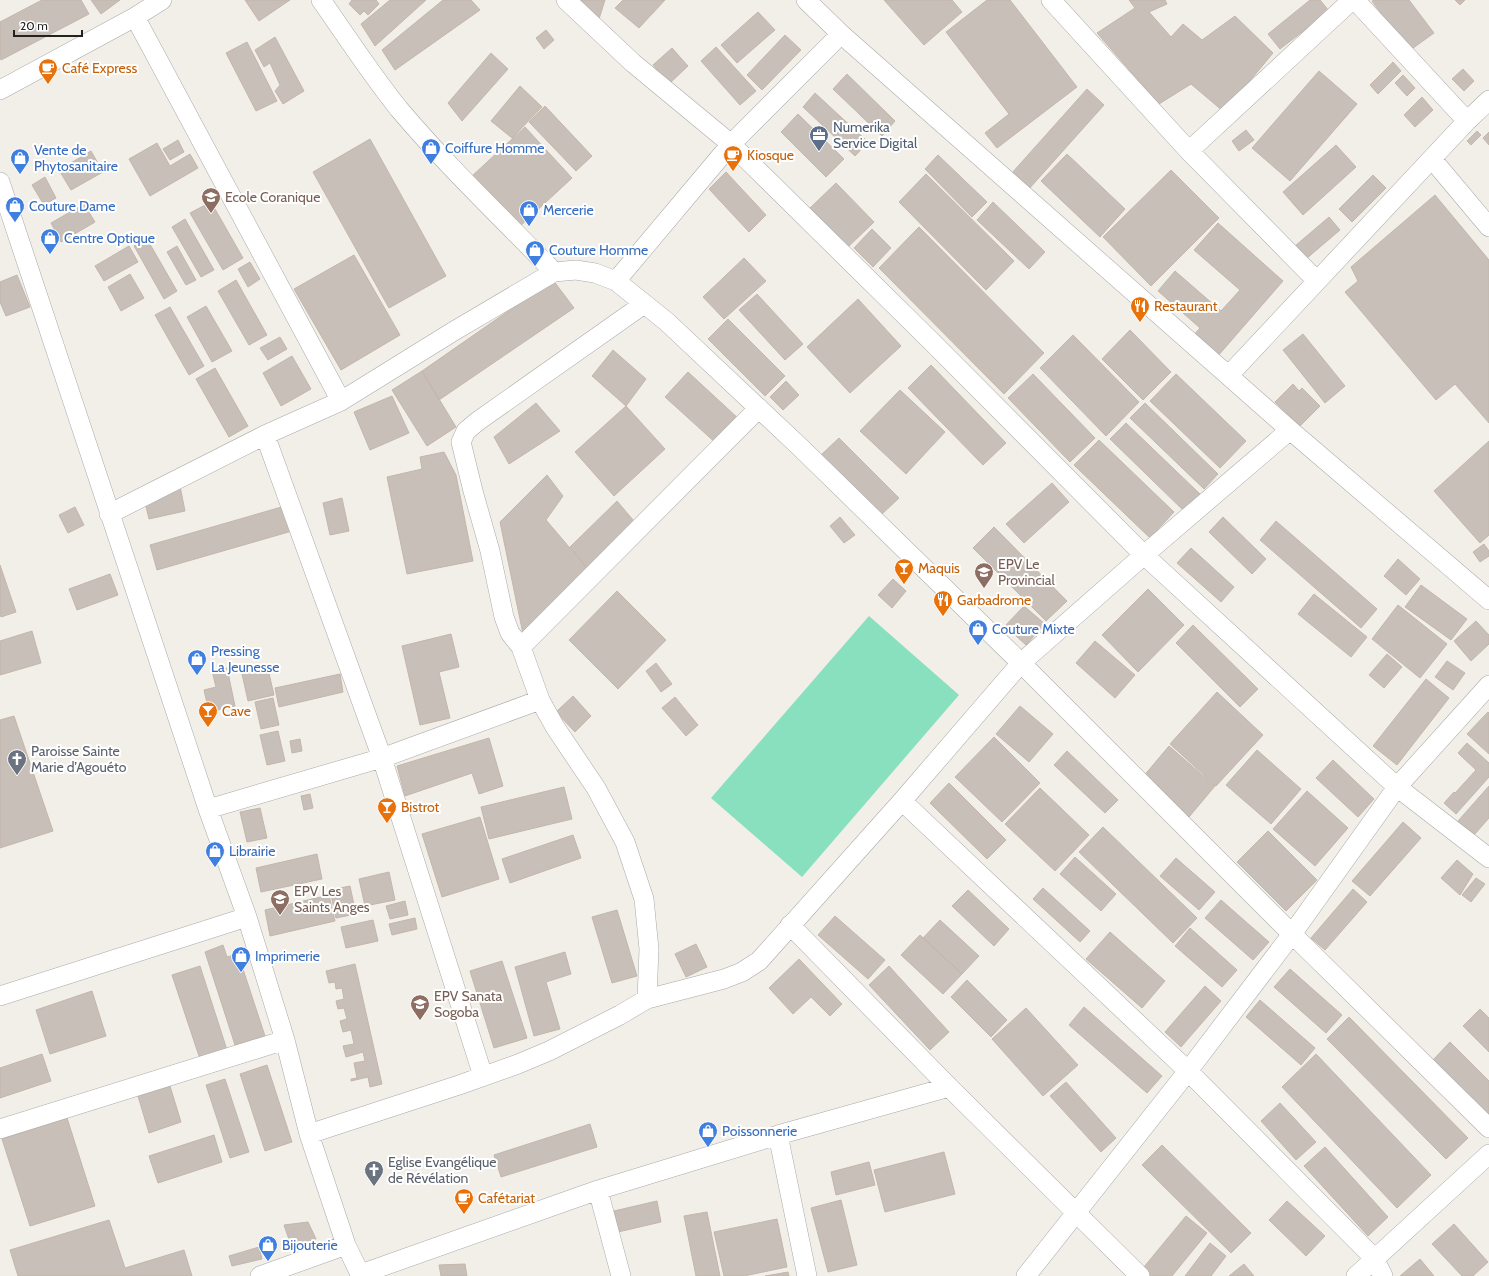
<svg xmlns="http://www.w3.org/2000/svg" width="1489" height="1276" viewBox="0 0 1489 1276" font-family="Cabin,sans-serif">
<rect width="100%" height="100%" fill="#f2efe9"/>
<path fill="#88e0be" d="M869,616L959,695L802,877L711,798Z"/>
<path fill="#c7bfb8" stroke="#c4b6ab" d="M42,0H81L89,14L1,60L0,57V22Z
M91,0H120L101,14Z
M245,0H290L259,21Z
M352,0H376L379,4L368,15L364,11L360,15L349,4Z
M390,0H426L375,46L361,24Z
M443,0H471L480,10L395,70L382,50Z
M572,0H605L598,22Z
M623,0H665L639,28L615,8Z
M884,0H952L962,12L924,45Z
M987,0H1010L1077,87L997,148L985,133L1009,114L946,32Z
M1129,0H1165L1167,4L1149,12L1171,37L1183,24L1202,40L1235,16L1273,53L1224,112L1191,84L1159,104L1097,33L1135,8Z
M1310,0H1320L1329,11L1280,49L1268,34Z
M1374,0H1409L1434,33L1409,51L1372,1Z
M1455,0H1465L1460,5Z
M758,12L775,30L737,63L721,45Z
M546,30L554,40L544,49L536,38Z
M785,35L801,50L762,90L747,75Z
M275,37L304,91L283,104L275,91L280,85L270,63L264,67L255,50Z
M247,42L277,101L256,111L226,53Z
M716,47L756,91L740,105L701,61Z
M672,48L688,66L669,84L653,65Z
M491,53L508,69L462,121L448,103Z
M1393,62L1401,71L1378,94L1370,85Z
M1463,69L1474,81L1464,91L1452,79Z
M1319,71L1357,104L1290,181L1252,148Z
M847,74L895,121L882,136L833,89Z
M1403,75L1415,88L1407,96L1395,83Z
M520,86L542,107L512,138L491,121Z
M1087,89L1104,105L1028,190L1011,174Z
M815,93L868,142L855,156L803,107Z
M1422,97L1433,110L1415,127L1404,115Z
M545,106L592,156L576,171L529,122Z
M798,114L844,159L826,177L781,132Z
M525,127L572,178L518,228L472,176Z
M1246,130L1254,140L1239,151L1232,141Z
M1477,131L1481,135L1471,145L1467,141Z
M1489,132V145L1483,138Z
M370,139L446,276L389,308L313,172Z
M178,140L184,152L170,160L163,149Z
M157,143L170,166L190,154L198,168L150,196L129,159Z
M1336,145L1356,167L1303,215L1283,192Z
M91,151L103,172L71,190L59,170Z
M1067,154L1125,209L1100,237L1041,181Z
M938,155L987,202L972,217L925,169Z
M1171,170L1219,218L1151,286L1103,237Z
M726,172L766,215L749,232L709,189Z
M926,174L1014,261L986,290L899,202Z
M1373,175L1386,188L1352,222L1339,209Z
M45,177L56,198L44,205L32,185Z
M836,183L874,222L846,249L808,210Z
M1435,195L1489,260V423L1455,384L1436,400L1345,292L1358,281L1351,267Z
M211,202L243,258L223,270L190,213Z
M993,202L1045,252L1029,269L977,220Z
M84,204L95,222L61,242L51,223Z
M1329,217L1340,230L1306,259L1295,246Z
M185,219L214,270L201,277L172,227Z
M1218,223L1283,281L1217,357L1193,336L1200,328L1158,291L1175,271L1221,311L1240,290L1194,250Z
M919,227L1044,353L1004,394L879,268Z
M872,229L891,248L873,267L854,248Z
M147,239L177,291L164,299L134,246Z
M129,246L138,262L104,281L95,266Z
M177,246L196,280L186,285L167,252Z
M354,255L400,335L341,370L294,289Z
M744,258L766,281L724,319L703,297Z
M250,262L260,279L248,287L238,269Z
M130,274L144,298L121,311L108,287Z
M17,275L30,307L6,316L0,302V282Z
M236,280L267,335L249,345L218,291Z
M553,280L574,308L439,400L422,371Z
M757,294L803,344L785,360L739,310Z
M858,299L901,346L850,393L807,347Z
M206,306L232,351L212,362L187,317Z
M170,307L204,366L189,375L155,315Z
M728,319L785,376L765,396L708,339Z
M1130,330L1171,372L1143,400L1102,359Z
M1303,334L1345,386L1325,403L1283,350Z
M1073,335L1139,402L1106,436L1040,368Z
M280,337L287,349L268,360L260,348Z
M613,350L646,379L626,406L592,376Z
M292,356L311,389L281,406L263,373Z
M931,365L1006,443L983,465L908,388Z
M215,368L248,426L229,437L196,379Z
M422,371L456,427L427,446L392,390Z
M688,372L740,420L718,445L665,397Z
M1033,374L1095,438L1070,462L1008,398Z
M1176,374L1246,441L1220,468L1150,401Z
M786,381L799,395L783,410L770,397Z
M1293,384L1299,391L1302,388L1320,406L1300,426L1275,402Z
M900,390L945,432L906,474L860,431Z
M392,396L409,433L370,450L354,412Z
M536,403L560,431L509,464L494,437Z
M1145,403L1218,474L1204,489L1130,418Z
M626,406L665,449L614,496L575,452Z
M1126,423L1201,495L1185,512L1110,439Z
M839,438L899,498L881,515L821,455Z
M1099,440L1174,512L1150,538L1074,465Z
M1489,441V535L1480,543L1434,491Z
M444,452L456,475L473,561L407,574L387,477L422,469L420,457Z
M547,475L563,496L546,520L592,574L523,634L500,522Z
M1052,483L1069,502L1024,543L1006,524Z
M180,486L185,511L149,519L143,494Z
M342,498L349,531L330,535L323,503Z
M617,501L639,527L592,574L570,547Z
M285,506L292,531L157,570L150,545Z
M75,507L84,525L68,533L59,515Z
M840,517L855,535L844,543L830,526Z
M1223,517L1266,559L1252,574L1209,532Z
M1276,521L1377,609L1361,628L1260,540Z
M994,527L1067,601L1046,621L973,548Z
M1484,544L1489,551V556L1480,562L1473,552Z
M1191,548L1234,587L1221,602L1177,563Z
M1398,559L1420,579L1406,595L1384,576Z
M0,565L16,612L1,617L0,614Z
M110,574L118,595L77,610L69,589Z
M893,579L906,591L892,608L878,595Z
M1421,585L1467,619L1451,640L1405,607Z
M1148,589L1184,625L1138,672L1102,635Z
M617,591L666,640L618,689L569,640Z
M1314,594L1367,637L1351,657L1298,614Z
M1398,605L1447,644L1420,678L1372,639Z
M1024,606L1045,624L1026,645L1005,626Z
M1476,621L1489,635V644L1471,661L1454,641Z
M1193,625L1258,689L1240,707L1176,643Z
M32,631L41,663L0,675V641Z
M451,634L459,667L439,672L450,718L420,725L402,646Z
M1095,641L1135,675L1115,698L1076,663Z
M1387,654L1402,667L1384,688L1369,675Z
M1447,661L1465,673L1453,690L1435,677Z
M656,663L672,684L661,692L646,671Z
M227,668L235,706L209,712L204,690L216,687L212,671Z
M268,669L274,695L248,701L242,674Z
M340,674L343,692L279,707L275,688Z
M1426,679L1449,698L1397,765L1373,746Z
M1217,692L1263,735L1216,786L1170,744Z
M573,696L591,716L575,732L556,712Z
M675,697L698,725L686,736L662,708Z
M273,698L279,725L261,729L255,702Z
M1020,706L1053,734L1029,762L996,734Z
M1488,712L1489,713V754L1467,734Z
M14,716L53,831L0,848V720Z
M278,731L285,761L267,765L260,735Z
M994,737L1040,783L1002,822L955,777Z
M489,738L503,786L479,794L472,773L405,796L397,766Z
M300,739L302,751L292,753L290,741Z
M1467,743L1489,763V777L1456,814L1444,803L1454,792L1455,793L1476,770L1458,753Z
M1169,746L1215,786L1189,817L1143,777Z
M1257,750L1301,789L1271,824L1226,785Z
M1067,751L1118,800L1105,813L1054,765Z
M1333,760L1374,799L1358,817L1316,778Z
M949,783L1006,840L987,859L930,803Z
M1489,786V818L1474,835L1458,821Z
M564,787L572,819L489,839L481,807Z
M1040,788L1089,835L1055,871L1005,824Z
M1307,791L1348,828L1315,866L1273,829Z
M310,794L313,808L304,810L301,796Z
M260,808L267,838L247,842L240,812Z
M480,817L499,879L442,897L422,834Z
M1403,822L1421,838L1370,896L1352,881Z
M1103,827L1197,918L1173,943L1079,852Z
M1268,831L1317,880L1286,911L1237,862Z
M573,835L581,858L510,883L502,859Z
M317,854L322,879L261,892L256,868Z
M1075,857L1116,894L1101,911L1060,874Z
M1176,858L1215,892L1199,910L1160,876Z
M1457,860L1473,874L1460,895L1441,878Z
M389,872L395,900L365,906L359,879Z
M1476,878L1485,884L1471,902L1462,895Z
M350,886L356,914L336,918L330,890Z
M1043,888L1090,931L1080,942L1033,899Z
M1353,889L1367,902L1325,950L1311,938Z
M968,890L1009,929L994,946L952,906Z
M329,895L335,921L270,936L265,910Z
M1221,900L1269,942L1253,960L1205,918Z
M405,901L408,915L390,919L386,906Z
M617,910L637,976L612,983L592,917Z
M835,916L885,960L868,979L818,935Z
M415,918L417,929L392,935L389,924Z
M373,920L378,941L346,948L341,927Z
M940,920L979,956L962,974L923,938Z
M1190,928L1237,970L1222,987L1175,946Z
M1110,932L1165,981L1142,1008L1086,959Z
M920,935L962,974L943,994L901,955Z
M696,944L707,967L686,977L675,954Z
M223,945L227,957L238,954L265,1036L235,1045L205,952Z
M565,952L571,974L546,982L560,1029L534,1036L515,967Z
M799,959L842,1004L830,1016L811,997L793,1014L769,988Z
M502,961L527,1038L494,1048L470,971Z
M355,964L382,1084L370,1087L368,1077L351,1081V1079L357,1078L354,1063L365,1061L363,1052L346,1057L343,1046L354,1044L351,1030L343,1032L340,1021L347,1019L344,1008L338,1009L336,1001L344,999L342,988L336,989L335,982L329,983L326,971Z
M200,966L227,1050L200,1059L172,975Z
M889,966L949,1032L930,1050L869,985Z
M1290,969L1342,1015L1326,1033L1274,987Z
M967,980L1007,1020L991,1037L951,997Z
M1205,986L1221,1001L1181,1047L1165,1032Z
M92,991L106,1036L50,1054L36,1010Z
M1260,1000L1315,1048L1301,1065L1246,1017Z
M1084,1007L1162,1076L1147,1093L1069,1025Z
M1026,1008L1078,1065L1043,1096L992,1039Z
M1480,1009L1489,1018V1052L1463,1026Z
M1349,1017L1468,1138L1446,1159L1327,1039Z
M1450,1042L1489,1081V1117L1433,1060Z
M42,1054L51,1081L0,1098V1068Z
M1316,1054L1431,1175L1397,1208L1282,1087Z
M267,1065L292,1142L265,1151L240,1074Z
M225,1079L249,1152L230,1158L206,1085Z
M1066,1082L1116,1138L1101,1152L1050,1096Z
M170,1086L181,1122L149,1133L138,1096Z
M1280,1103L1316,1142L1296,1160L1261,1121Z
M67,1118L95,1206L30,1226L2,1139Z
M590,1124L597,1147L501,1177L494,1155Z
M214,1135L222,1162L158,1183L149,1156Z
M1162,1145L1251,1233L1231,1253L1142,1165Z
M1325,1147L1388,1217L1368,1236L1304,1166Z
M944,1152L955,1194L885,1212L874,1170Z
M869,1162L875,1185L836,1195L831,1172Z
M841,1200L857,1265L828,1272L811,1208Z
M657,1201L661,1222L618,1232L614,1211Z
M1287,1201L1325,1236L1306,1256L1269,1220Z
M707,1212L720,1276H696L684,1216Z
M1186,1216L1207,1233L1172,1276H1142L1139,1273Z
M777,1219L787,1267L744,1276H724L714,1232Z
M109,1220L125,1268L184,1250L192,1276H18L10,1250Z
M308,1222L316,1239L292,1248L284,1225Z
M1454,1224L1488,1262L1473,1276H1462L1432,1244Z
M1210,1243L1226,1256L1211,1276H1185Z
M259,1247L262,1259L232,1266L229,1256Z
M1420,1259L1434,1276H1400Z
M465,1264L467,1276H441L439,1265Z
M1244,1264L1254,1276H1229Z
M788,1272L789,1276H765Z"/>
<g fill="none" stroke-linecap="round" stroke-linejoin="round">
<g stroke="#a9a9a9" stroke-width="20">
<path id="minor" d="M321,0C347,37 371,74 399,109C447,166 502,218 554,272
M566,0L633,63L731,144L931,341L1144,555L1397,787L1489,858
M806,0L841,34L1290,430L1489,600
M1051,0L1189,151L1317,281
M1355,0L1467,121
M135,17L341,401
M0,90L135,17L162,0
M1189,151L1352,0
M1432,159L1489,227
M0,182L208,809L247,917L285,1040L309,1134L346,1245L361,1276
M616,281L731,144L841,34
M644,304L478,421L466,431L461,442L473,491L490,551L504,617L510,633L521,647L540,700L555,727L596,788L625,842L644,899L649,949L647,999
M1229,375L1467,121L1489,100
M265,435L382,758L483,1076
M109,514L265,435L341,401L454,331L554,272L576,270L595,273L616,281L667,322L801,448L1021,663L1292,934L1489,1128
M521,647L759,408
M902,801L1188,1071L1374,1258L1383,1276
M208,809L382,758L540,700
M790,925L949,1087L1140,1276
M0,996L247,917
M0,1129L285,1040
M309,1134L459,1085L518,1064L549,1051L620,1015L647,999L724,979L742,972L759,961L902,801L1021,663L1144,555L1290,430
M778,1135L807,1276
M598,1190L621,1276
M361,1274L598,1190L778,1135L949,1087
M260,1276L346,1245
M1026,1276L1188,1071L1292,934L1397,787L1489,685
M1356,1276L1489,1154"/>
</g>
<use href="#minor" stroke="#fff" stroke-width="19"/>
</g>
<defs>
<g id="cafe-pin" transform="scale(1)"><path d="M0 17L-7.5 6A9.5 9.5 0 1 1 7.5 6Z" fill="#e8710a" stroke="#fff"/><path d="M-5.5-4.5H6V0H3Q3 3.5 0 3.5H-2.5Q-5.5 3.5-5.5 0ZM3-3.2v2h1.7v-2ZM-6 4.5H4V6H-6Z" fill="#fff"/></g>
<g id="office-pin" transform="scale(1)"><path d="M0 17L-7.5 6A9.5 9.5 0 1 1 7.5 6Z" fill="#5c6f8a" stroke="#fff"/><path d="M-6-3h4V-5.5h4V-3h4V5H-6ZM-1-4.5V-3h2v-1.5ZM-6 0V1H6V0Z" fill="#fff"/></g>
<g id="shop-pin" transform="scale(1)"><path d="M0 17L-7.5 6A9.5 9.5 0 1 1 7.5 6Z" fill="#3f7fe0" stroke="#fff"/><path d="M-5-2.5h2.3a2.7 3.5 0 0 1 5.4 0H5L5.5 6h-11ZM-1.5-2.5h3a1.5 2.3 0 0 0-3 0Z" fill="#fff"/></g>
<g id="school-pin" transform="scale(1)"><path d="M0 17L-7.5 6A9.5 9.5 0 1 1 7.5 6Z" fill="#8d6e63" stroke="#fff"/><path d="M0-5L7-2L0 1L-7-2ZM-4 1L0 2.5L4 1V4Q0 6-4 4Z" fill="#fff"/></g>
<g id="restaurant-pin" transform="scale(1)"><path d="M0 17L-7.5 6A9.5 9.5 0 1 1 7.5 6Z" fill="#e8710a" stroke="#fff"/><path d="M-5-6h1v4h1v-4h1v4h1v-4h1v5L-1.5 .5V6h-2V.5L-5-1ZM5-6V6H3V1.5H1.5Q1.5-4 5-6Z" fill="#fff"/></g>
<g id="bar-pin" transform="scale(1)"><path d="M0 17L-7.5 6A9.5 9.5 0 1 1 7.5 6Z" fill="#e8710a" stroke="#fff"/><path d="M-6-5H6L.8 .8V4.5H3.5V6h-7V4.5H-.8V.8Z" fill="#fff"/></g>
<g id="church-pin" transform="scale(1)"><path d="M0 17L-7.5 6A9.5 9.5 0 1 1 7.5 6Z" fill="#6b7280" stroke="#fff"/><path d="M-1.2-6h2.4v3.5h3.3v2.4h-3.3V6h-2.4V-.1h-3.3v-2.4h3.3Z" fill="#fff"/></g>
</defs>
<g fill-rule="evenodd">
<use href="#cafe-pin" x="48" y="68"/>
<use href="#office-pin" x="819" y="135"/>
<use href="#shop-pin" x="431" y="148"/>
<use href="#cafe-pin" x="733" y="155"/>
<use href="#shop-pin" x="20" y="158"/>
<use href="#school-pin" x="211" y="197"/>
<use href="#shop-pin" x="15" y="206"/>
<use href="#shop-pin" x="529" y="210"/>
<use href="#shop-pin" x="50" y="238"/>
<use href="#shop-pin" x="535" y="250"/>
<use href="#restaurant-pin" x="1140" y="306"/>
<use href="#bar-pin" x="904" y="568"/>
<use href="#school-pin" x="984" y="572"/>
<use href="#restaurant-pin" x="943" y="600"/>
<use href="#shop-pin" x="978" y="629"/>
<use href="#shop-pin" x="197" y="659"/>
<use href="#bar-pin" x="208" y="711"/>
<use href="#church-pin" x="17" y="759"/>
<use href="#bar-pin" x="387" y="807"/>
<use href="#shop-pin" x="215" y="851"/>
<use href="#school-pin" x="280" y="899"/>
<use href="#shop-pin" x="241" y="956"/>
<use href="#school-pin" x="420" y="1004"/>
<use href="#shop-pin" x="708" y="1131"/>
<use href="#church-pin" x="374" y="1170"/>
<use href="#cafe-pin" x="464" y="1198"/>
<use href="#shop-pin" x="268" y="1245"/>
</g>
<g text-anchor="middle" stroke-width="4" stroke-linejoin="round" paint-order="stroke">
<g font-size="14" fill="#c56008" stroke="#fff" text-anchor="start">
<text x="62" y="73">Café Express</text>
<text x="747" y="160">Kiosque</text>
<text x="1154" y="311">Restaurant</text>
<text x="918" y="573">Maquis</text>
<text x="957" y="605">Garbadrome</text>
<text x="222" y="716">Cave</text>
<text x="401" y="812">Bistrot</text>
<text x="478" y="1203">Cafétariat</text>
</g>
<g font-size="14" fill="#4e5e75" stroke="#fff" text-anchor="start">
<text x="833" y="132">Numerika<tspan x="833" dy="16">Service Digital</tspan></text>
</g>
<g font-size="14" fill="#366cbe" stroke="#fff" text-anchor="start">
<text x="445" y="153">Coiffure Homme</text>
<text x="34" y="155">Vente de<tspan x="34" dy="16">Phytosanitaire</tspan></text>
<text x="29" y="211">Couture Dame</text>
<text x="543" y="215">Mercerie</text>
<text x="64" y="243">Centre Optique</text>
<text x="549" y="255">Couture Homme</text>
<text x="992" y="634">Couture Mixte</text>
<text x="211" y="656">Pressing<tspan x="211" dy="16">La Jeunesse</tspan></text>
<text x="229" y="856">Librairie</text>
<text x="255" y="961">Imprimerie</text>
<text x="722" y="1136">Poissonnerie</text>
<text x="282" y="1250">Bijouterie</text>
</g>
<g font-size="14" fill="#785e54" stroke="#fff" text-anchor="start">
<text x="225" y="202">Ecole Coranique</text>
<text x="998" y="569">EPV Le<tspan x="998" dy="16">Provincial</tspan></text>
<text x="294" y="896">EPV Les<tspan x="294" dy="16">Saints Anges</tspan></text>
<text x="434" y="1001">EPV Sanata<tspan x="434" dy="16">Sogoba</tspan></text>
</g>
<g font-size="14" fill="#5b616d" stroke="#fff" text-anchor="start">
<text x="31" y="756">Paroisse Sainte<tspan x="31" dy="16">Marie d’Agouéto</tspan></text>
<text x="388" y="1167">Eglise Evangélique<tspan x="388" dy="16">de Révélation</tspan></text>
</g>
</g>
<path d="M14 30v6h68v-6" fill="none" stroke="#222222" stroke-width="2"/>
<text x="20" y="30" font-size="12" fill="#222222" stroke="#ffffff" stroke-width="3" paint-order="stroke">20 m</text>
</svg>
